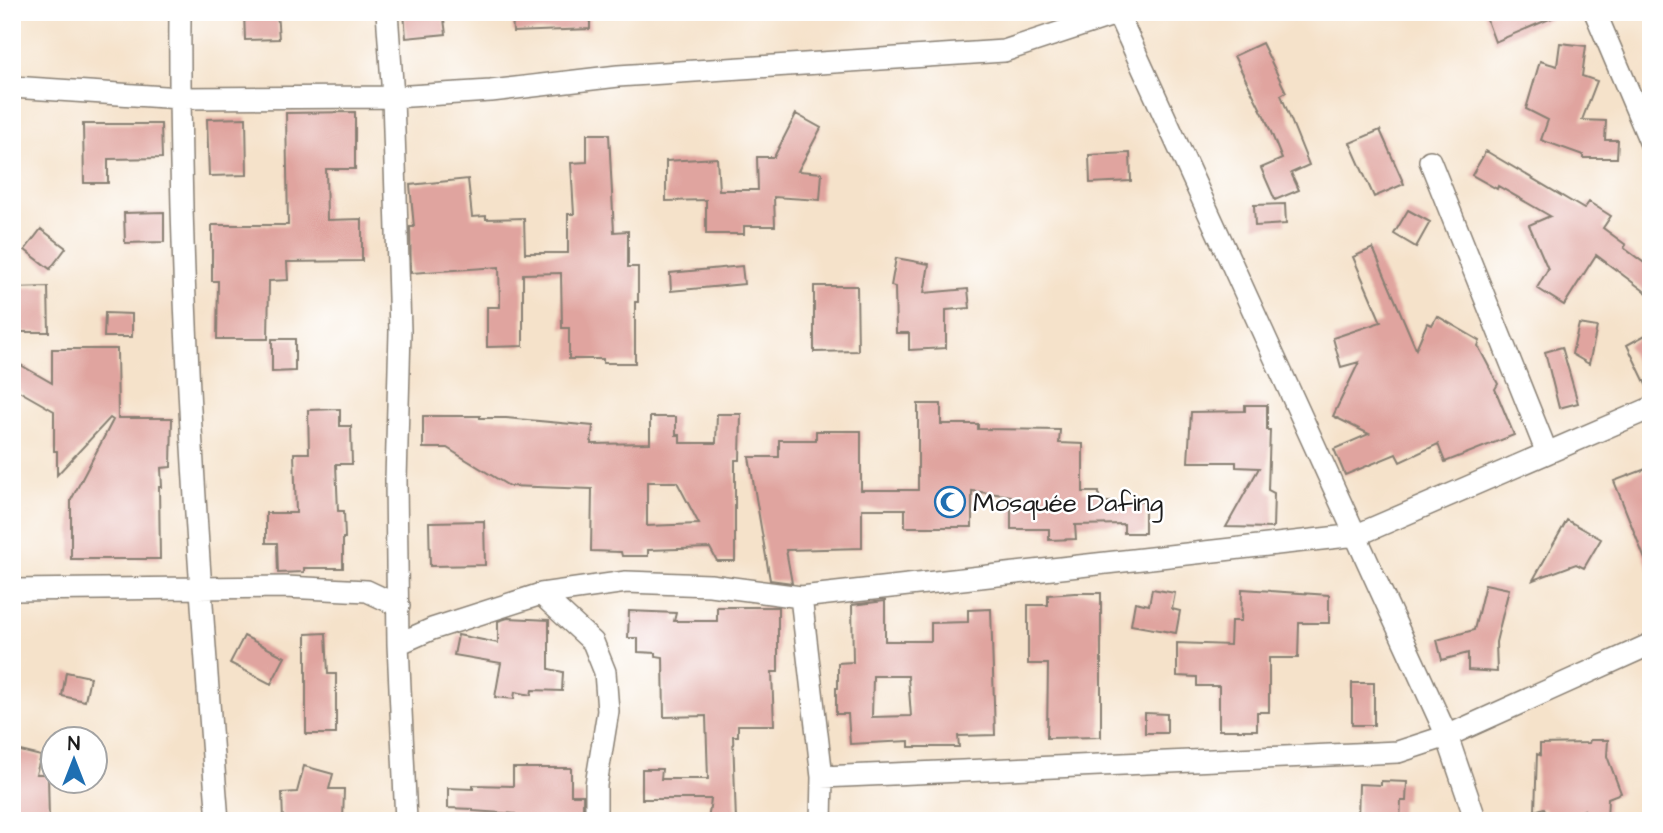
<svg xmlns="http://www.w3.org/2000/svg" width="1663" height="833" viewBox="0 0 1663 833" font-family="'Architects Daughter',sans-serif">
<rect width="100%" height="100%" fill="#fff"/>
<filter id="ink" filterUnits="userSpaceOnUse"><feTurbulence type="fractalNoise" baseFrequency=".0143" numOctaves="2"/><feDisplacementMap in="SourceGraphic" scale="14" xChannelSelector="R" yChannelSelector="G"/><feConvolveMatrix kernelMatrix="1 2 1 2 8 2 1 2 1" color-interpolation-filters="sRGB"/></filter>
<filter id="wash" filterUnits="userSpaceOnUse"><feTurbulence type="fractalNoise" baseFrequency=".00686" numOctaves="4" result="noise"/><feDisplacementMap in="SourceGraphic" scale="28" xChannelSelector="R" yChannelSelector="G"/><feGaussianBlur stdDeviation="1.57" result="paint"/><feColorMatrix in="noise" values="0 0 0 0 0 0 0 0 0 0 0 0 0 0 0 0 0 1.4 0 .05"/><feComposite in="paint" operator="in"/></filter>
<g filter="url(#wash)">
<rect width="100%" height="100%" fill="#f5e2ca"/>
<g id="blocks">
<path fill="#e0a49f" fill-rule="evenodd" d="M244,12H277L279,39L245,40Z
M404,12H443L446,34L406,38Z
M512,12H590V29L513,32Z
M1484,12H1566L1495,42Z
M1262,43L1286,92L1281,95L1309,165L1291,173L1299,190L1275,200L1261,168L1282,159L1266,120L1234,56Z
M1560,43L1586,46L1582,76L1597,81L1582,120L1606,121L1605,140H1618L1617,158H1583V155L1541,140L1548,120L1526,109L1540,61L1557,66Z
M355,112V169H326L327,220L362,219V261L287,262L288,280L269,281L268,339H217L218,281H212V225H288L286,113Z
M796,114L821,128L798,171L822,173L820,200L774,197L775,226H744V234H706V200L666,201V161L717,158L719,190H758L757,157H774Z
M246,118L247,175L209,176L207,119Z
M83,124H161L162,158L108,159V183H84Z
M1380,130L1404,184L1374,197L1350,143Z
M587,134H609L614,232L628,231V267H638V302H635V363H603V359H569V328H562L561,273L523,274V346L487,347V307H500L499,267L411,273L410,227H414L410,185L468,179L472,217L486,216V219L524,218L525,253H568V214H574L571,163L587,162Z
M1486,151L1584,209L1589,202L1611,216L1603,228L1626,245L1624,248L1651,268V296L1596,255L1564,305L1537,288L1548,269L1529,225L1550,216L1498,186L1497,189L1472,175Z
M1130,153L1131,181L1090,183L1089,155Z
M1285,204L1286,224L1255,226L1254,205Z
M1408,210L1430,222L1416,247L1394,234Z
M164,212V242L125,243L124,213Z
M41,229L66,248L50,269L25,250Z
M1373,248L1416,349L1427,323L1432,325L1437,316L1480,341L1478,346L1498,384L1495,389L1514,435L1445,462L1438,444L1400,462L1396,454L1345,475L1334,449L1369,434L1333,416L1359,362L1341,367L1333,338L1381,322L1353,257Z
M896,258L929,264L924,293L968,289L970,308L946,310V348L909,350V333H896L895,287L891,286Z
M742,266L744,284L671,291L670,273Z
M814,286H857L858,351L814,352Z
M48,287L49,332H12V288Z
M105,313L132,314V337H104Z
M1579,324L1597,327L1589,364L1572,354Z
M1651,332V395L1627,345Z
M272,339H295V371L272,372Z
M1562,347L1578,403L1559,408L1545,352Z
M52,349H117L118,418H172L171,467L161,468L162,487H159L160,559H71V500L113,420L110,418L57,475V451H54V411L12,387V360L52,383Z
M918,404H941V424H978V429L1060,430L1059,443L1083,444V492H1099V502H1145V533H1124V524L1075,525L1076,539L1049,540V529H1011V496L972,491V527H905V509H862V548L786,550L792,583L770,580L749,457H779V440H816V431H861V490H918Z
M1245,405H1267V430H1270L1268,490L1274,493L1273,528L1226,527L1259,468L1236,467V462H1188L1191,412L1245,411Z
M340,409V426H351L352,464H336L338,511H344L345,538H343V568H304V572L278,573L277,543H266V513H296L294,453H309L308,410Z
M717,414H741L740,460H735V561H717L710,548L648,550V556H622L621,552L591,551L592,489L509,486L447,448H423V416H480V418H506L593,426L591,444L650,443V417H676V435H680V443H716ZM647,482H677L699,524L647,526Z
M1651,467V572H1650L1614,481Z
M1567,520L1601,539L1584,568L1576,564L1533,580Z
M484,521L485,565L430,566L429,522Z
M1485,584L1509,589L1496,642L1497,672L1468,670V653L1442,660L1437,640L1474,630Z
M1152,589L1175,593L1172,609L1180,611L1176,633L1131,625L1135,602L1149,605Z
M1242,589L1329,595V623H1299L1298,658H1269V712H1257V730H1219V686H1197V677L1177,676V643L1230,645L1231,621H1241Z
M1075,593H1101V737L1047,738L1048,664H1028V605H1048V595Z
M885,601V641H931V623L968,622V610L991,609L995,735L958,736L959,747H909V741L850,744L848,714H836V688H838V663L853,662L852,605ZM873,676H908L911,716L872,717Z
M717,607H778V672H772L774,725H738V736H733L736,821H708L711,799H642V769H662L661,779H708L706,716L664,717L663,657L656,656V653L638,652V638H628L629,611L676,613L674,621H717Z
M508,618L549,620V669L563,672L562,691L532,690L531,695L515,692L514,699L495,697L501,663L454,655L458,635L498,643V621Z
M326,633L328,674H336V734H306V634Z
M244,636L285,657L271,684L230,663Z
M66,672L90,677L85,701L62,696Z
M1352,683H1374V725H1352Z
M1145,713L1167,714V733H1145Z
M1590,740H1608L1607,756L1621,793L1608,798L1607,821H1584V810L1560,821H1550L1544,808L1535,811L1537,754L1540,755V744L1589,743Z
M12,749L41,756L36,774H48L49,821H12Z
M304,766L333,774L329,789H344L343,821H283L282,793L297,792Z
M513,768H571V795H583V821H515V814L473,811V809L448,808V788L473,789V785L513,786Z
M1381,781L1407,782L1406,801H1401L1400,821H1358L1359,784L1381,785Z"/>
</g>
</g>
<g filter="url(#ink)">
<use href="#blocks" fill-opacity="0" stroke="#887f73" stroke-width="2"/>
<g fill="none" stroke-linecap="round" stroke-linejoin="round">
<g stroke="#887f73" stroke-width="24">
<path id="minor" d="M180,12C178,282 197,552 218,821
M387,12L393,97L400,331L396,480L398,644L406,821
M1117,12L1447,736L1476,821
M1595,12L1651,144
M12,87L180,98L393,97L491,91L618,76L1004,51L1122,12
M1430,161L1547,453
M12,590L285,587L367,591L399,606
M541,594L593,642L605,672L608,711L596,785V821
M801,597L822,777L821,821
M398,644L432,629L541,594L626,582L710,585L801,597L1357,535L1651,408
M822,777L1398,752L1447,736L1651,644"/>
</g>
<use href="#minor" stroke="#fff" stroke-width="21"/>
</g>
</g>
<defs>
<g id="mosque-ring" transform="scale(1.575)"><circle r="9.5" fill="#fff" stroke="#1f6fb2" stroke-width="1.5"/><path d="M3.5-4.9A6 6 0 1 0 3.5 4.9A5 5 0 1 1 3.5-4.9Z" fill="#1f6fb2"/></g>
</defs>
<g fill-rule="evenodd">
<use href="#mosque-ring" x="950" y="502"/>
</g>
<g text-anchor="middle" stroke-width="5" stroke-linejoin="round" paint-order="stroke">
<g font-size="26" fill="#1c1c1c" stroke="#fff" text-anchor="start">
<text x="973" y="511">Mosquée Dafing</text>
</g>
</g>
<rect width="1663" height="833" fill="none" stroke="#fff" stroke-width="42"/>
<g transform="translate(74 760)"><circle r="33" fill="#ffffff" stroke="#a4a4a4" stroke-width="2"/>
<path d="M0-5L12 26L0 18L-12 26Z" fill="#1f6fb2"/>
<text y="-10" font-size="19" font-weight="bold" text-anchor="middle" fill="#1c1c1c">N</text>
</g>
</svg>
